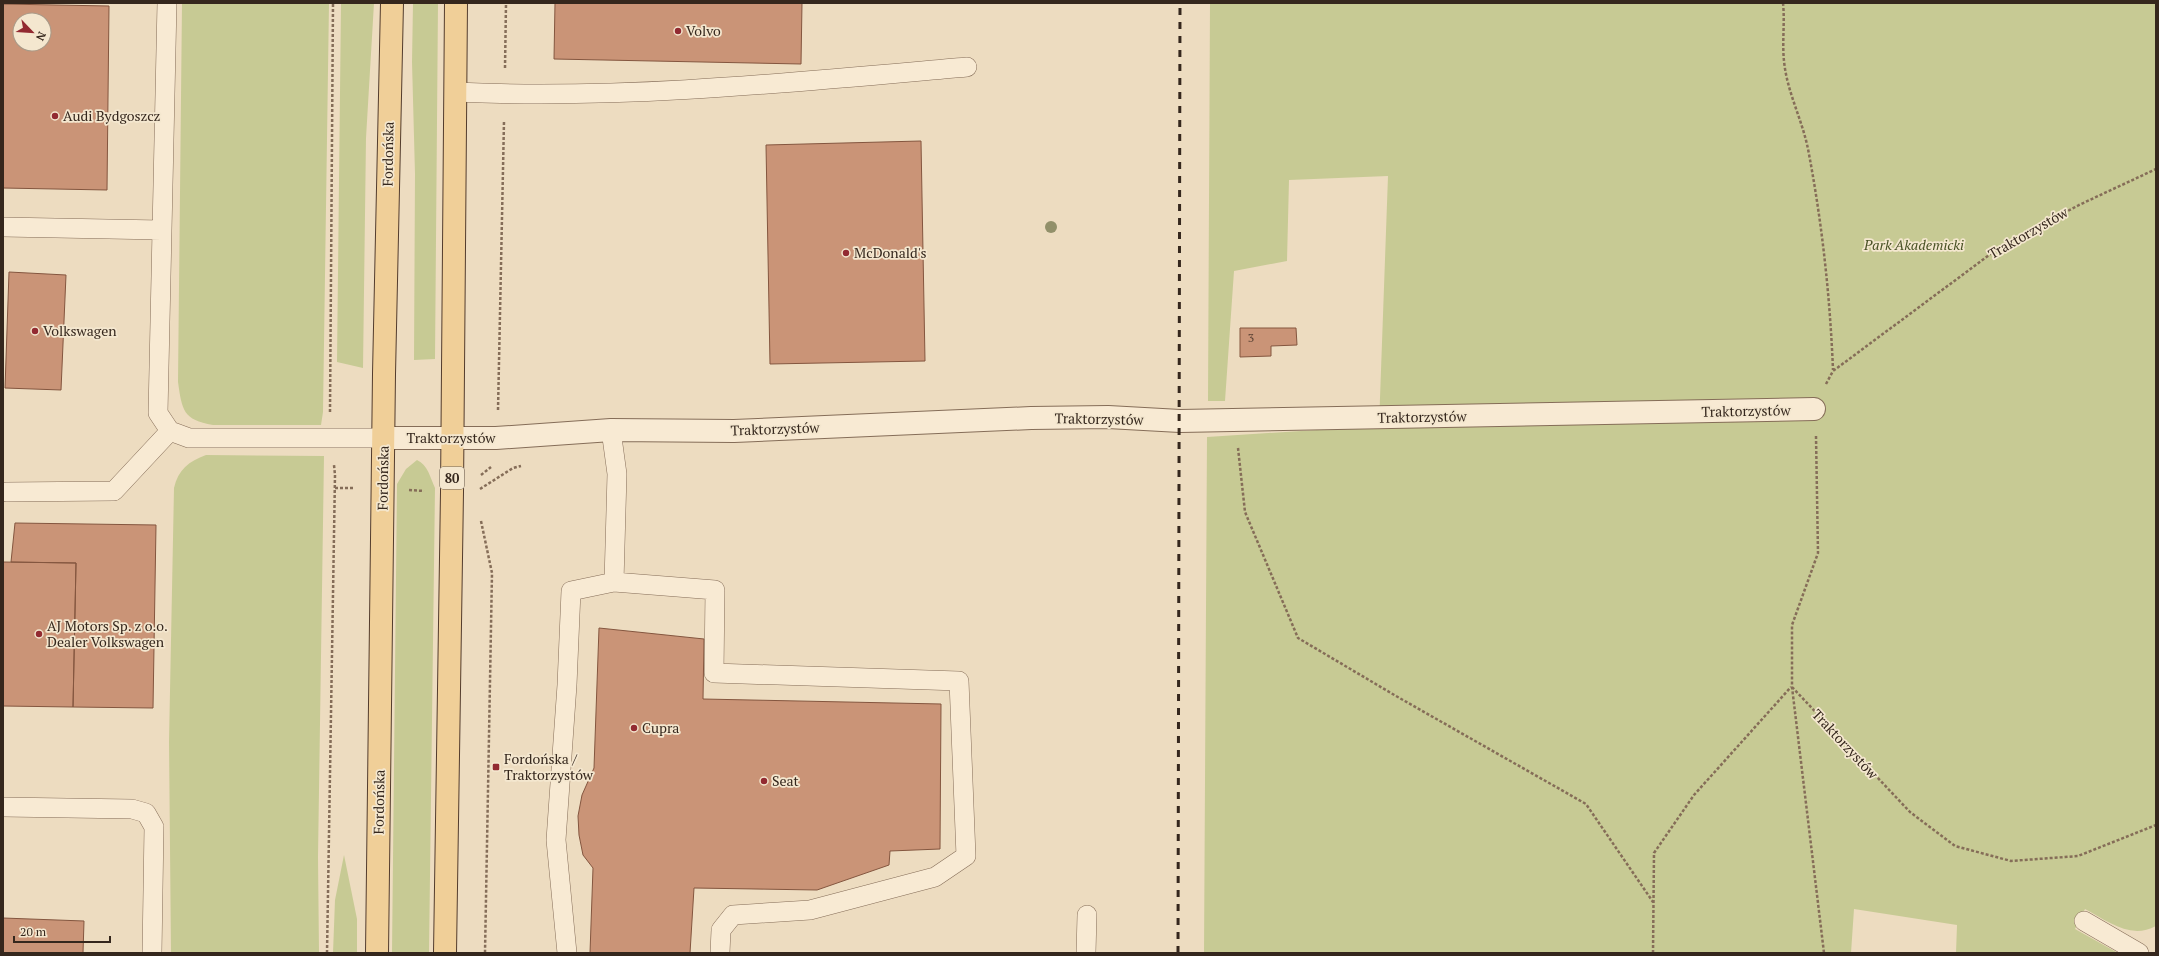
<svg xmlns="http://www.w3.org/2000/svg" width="2159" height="956" viewBox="0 0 2159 956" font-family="'PT Serif',serif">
<rect width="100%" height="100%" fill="#eddcc0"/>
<path fill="#c7ca94" d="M182,3H329L323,412L321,425H213C183,420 182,410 178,382Z
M341,3H374L366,138L363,368L337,362Z
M413,3H438L435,359L414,360L415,174L412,62Z
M1210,3H2156V926C2130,940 2108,921 2085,909L2075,929L2118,953H1956L1957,925L1854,909L1851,953H1204L1207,437L1379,426L1388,176L1289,180L1287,261L1234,271L1225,401H1208Z
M206,455L324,456L318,857L319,953H171L169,742L174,488C178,470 189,461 206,455Z
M417,460C428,465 430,477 435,488L429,953H392L397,484L406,469Z
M344,855L357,919V953H333L335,900Z"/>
<path fill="#ca9477" stroke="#84563f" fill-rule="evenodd" d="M555,3H802L801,64L554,59Z
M3,4L109,6L107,190L3,188ZM20,20H44V44H20Z
M921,141L925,361L770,364L766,145Z
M9,272L66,275L61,390L5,388Z
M1240,328H1296L1297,345L1271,346V356L1240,357Z
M15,523L156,525L153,708L73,707L76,563L11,562Z
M3,562L76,563L73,707L3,706Z
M599,628L704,639L703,699L941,704L940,849L890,851L889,865L817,890L694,888L690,953H590L593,868L583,855L579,835L578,816L582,795L594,768Z
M3,918L84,921L83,953H3Z"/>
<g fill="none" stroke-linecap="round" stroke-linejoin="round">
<g stroke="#856d58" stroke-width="20">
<path id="service" d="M167,3L158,413L170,431L189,438H383
M455,92C625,100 797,82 967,67
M3,227L161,230
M611,430L617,474L614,582
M6,492L114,491L170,431
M3,807L132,809L146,813L154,827L152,953
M2084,921L2139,953
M567,953L556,840L567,685L571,591L614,582L715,590L714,673L959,681L966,856L935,877L810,910L733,915L721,930L720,953
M1086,953L1087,915"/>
</g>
<g stroke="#856d58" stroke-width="24">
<path id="minor" d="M383,438H496L611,430L734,431L1031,418L1108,417L1180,421L1814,409"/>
</g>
<g stroke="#533c2d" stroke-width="24">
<path id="primary" d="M377,953L384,374L392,3
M445,953L452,492L456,3"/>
</g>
<path stroke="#856d58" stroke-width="2.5" stroke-dasharray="3 2" stroke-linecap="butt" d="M1783,3C1785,22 1782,42 1784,61C1787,92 1802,119 1808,149C1822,222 1830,296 1833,370
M505,68L506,3
M1826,384L1833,371L2000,247L2079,205L2156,169
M498,410L504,121
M330,412L333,3
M1816,436L1818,553L1792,625V687L1824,953
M1238,448L1245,512L1298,638L1396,696L1586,804L1653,902
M481,475L491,467
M335,488H355
M480,489L513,468L521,466
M409,490L424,491
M481,521L492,573L485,953
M1792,687L1910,812L1955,846L2011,861L2078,856L2156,825
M327,953L335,475L334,465
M1653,953L1654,853L1694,795L1791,687"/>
<use href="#service" stroke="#f8ead3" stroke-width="19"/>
<use href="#minor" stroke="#f8ead3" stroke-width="22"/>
<use href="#primary" stroke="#f0cf98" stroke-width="22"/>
<path stroke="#35271d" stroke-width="3" stroke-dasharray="7 7" stroke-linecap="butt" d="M1178,953L1180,3"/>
</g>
<circle fill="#92906a" cx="1051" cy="227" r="6"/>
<g fill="#922a31" stroke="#f4e7cf" stroke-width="1.5">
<circle cx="678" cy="31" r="4"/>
<circle cx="55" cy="116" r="4"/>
<circle cx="846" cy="253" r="4"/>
<circle cx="35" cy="331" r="4"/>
<circle cx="39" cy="634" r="4"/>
<circle cx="634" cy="728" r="4"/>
<rect x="492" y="763" width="8" height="8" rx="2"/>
<circle cx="764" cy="781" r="4"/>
</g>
<g text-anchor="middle" stroke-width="3.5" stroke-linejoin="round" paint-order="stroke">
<g font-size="12" fill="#5a4234">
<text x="1251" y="342">3</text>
</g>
<rect fill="#f4e7cf" stroke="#6e6152" stroke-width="1" x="440" y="467" width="24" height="22" rx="3"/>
<g font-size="13" font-weight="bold" fill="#35271d">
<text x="452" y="483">80</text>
</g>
<g font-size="14" fill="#35271d" stroke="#f4e7cf" text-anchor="start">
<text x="686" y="36">Volvo</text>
<text x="63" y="121">Audi Bydgoszcz</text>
<text x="854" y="258">McDonald's</text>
<text x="43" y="336">Volkswagen</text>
<text x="47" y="631">AJ Motors Sp. z o.o.<tspan x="47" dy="16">Dealer Volkswagen</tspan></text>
<text x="642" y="733">Cupra</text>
<text x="504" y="764">Fordońska /<tspan x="504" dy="16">Traktorzystów</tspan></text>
<text x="772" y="786">Seat</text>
</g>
<g font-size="14" fill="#35271d" stroke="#f4e7cf">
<text transform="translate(388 154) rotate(-89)" y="5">Fordońska</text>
<text transform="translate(2028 233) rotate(-30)" y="5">Traktorzystów</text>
<text transform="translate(1746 411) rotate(-1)" y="5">Traktorzystów</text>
<text transform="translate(1422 417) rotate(-1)" y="5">Traktorzystów</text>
<text transform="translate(1099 419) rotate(1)" y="5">Traktorzystów</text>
<text transform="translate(775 429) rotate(-2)" y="5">Traktorzystów</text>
<text x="451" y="443">Traktorzystów</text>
<text transform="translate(383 478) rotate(-89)" y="5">Fordońska</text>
<text transform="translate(1845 744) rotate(47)" y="5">Traktorzystów</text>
<text transform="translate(379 802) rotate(-89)" y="5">Fordońska</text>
</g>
<g font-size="14" font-style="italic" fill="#485124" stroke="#f4e7cf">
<text x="1914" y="250">Park Akademicki</text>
</g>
</g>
<rect width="2159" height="956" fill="none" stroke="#35271d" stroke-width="8"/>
<g transform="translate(32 32) rotate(115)"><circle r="19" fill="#f4e7cf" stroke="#a89a88"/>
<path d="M0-3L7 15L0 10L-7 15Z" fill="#922a31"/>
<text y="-6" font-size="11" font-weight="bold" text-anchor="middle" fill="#35271d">N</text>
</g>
<path d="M14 936v6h96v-6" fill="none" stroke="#35271d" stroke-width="2"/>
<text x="20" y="936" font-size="12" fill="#35271d" stroke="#f4e7cf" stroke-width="3" paint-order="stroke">20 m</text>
</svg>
